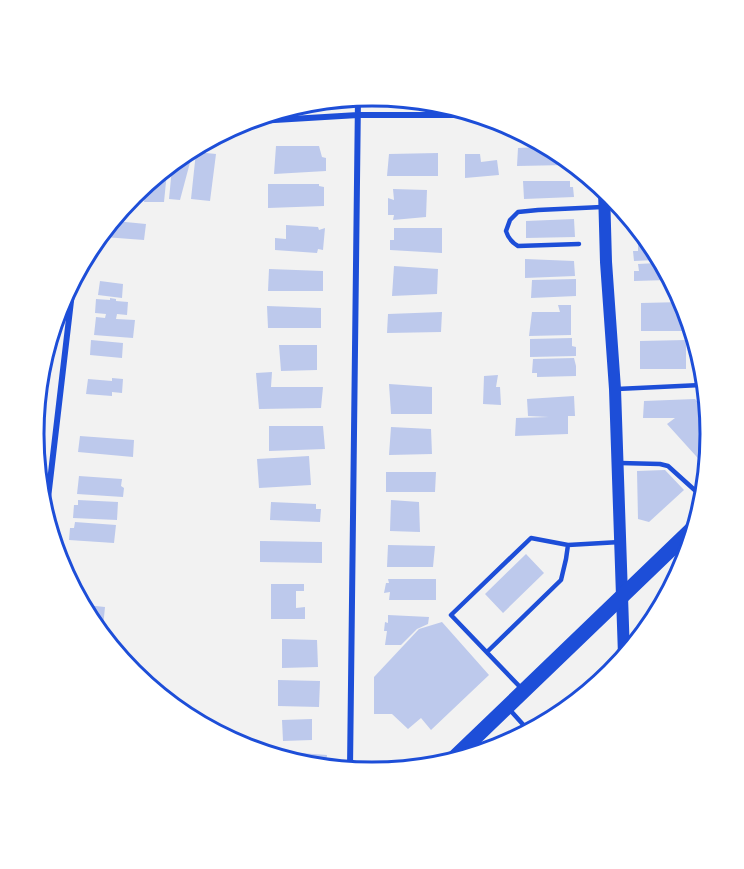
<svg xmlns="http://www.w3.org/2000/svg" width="744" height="869" viewBox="0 0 744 869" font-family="Merriweather,serif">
<rect width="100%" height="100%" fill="#f2f2f2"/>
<path fill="#bdc9ec" d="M276,146H319L322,157L326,158V171L274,174Z
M540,147L567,165L517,166L518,148Z
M196,152L216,154L210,201L191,199Z
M438,153V176H387L389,154Z
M465,154H480L481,162L497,160L499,175L465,178Z
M192,155L180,200L169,199L172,168Z
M167,172L164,202H144L146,186Z
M523,181H570V187H573L574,197L524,199Z
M268,184H319V186L324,187V206L268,208Z
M143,187L141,203L127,202L133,195Z
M393,189L427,190L426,217L393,220L394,215H388V198L394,200Z
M574,219L575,237L526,238V221Z
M115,221L146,224L144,240L104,237Z
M286,225L318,227L319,230L325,228L323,250L318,249L317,253L275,250V238L286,239Z
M394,228H442V253L390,250V240H394Z
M638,244H645L655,260L634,261L633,251H638Z
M525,259L574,261L575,276L525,278Z
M657,263L668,280L634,281V271H639L638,264Z
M394,266L438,269L437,294L392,296Z
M269,269L323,271V291H268Z
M576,279V296L531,298L532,280Z
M100,281L123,284L122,298L98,295Z
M110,298L116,299V301L128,302L127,315L117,314L116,319L135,320L133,338L94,335L96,317L105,318L106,314L95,313L96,299L110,300Z
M683,302L687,312V331H641V303Z
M558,305H571V335L529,336L532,312H560Z
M267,306L321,308V328H268Z
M442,312L441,332L387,333L388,314Z
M572,338V346L576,347V356L530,357V339Z
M91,340L123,343L122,358L90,355Z
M686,340V369H640V341Z
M279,345H317V370L281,371Z
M574,358L576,366V376L537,377V373H532L533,359Z
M272,372L271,387H323L321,408L259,409L256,373Z
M498,375L496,387H500L501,405L483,404L484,376Z
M112,378L123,379L122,393L112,392V396L86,394L88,379L112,381Z
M389,384L432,387V414H391Z
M574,396L575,416H568V434L515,436L516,418L549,417L528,416L527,399Z
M695,399L706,411L711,435L705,466L667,424L675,418H643L644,401Z
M269,426H323L325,449L269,451Z
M391,427L431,429L432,454L389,455Z
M80,436L134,440L133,457L78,452Z
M309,456L311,485L259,488L257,459Z
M665,470L684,490L649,522L638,519L637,471Z
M386,472H436L435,492H386Z
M79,476L122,479L121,486L124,488L123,497L77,494Z
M78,500L118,502L117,520L73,518L74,505H78Z
M391,500L419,502L420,532L390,531Z
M271,502L316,504V509H321L320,522L270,520Z
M75,522L116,525L114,543L69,540L70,528H74Z
M260,541L322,542V563L260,562Z
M388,545L435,546L433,567H387Z
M526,554L544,573L503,613L485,594Z
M388,579H436V600H389L390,592L384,593L386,583H389Z
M271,584H304V591H296V608L305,607V619H271Z
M86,605L105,607L103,627L100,626Z
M388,615L429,617L428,624L417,629L401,645H385L387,631H384L385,622L388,623Z
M442,622L489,675L431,730L421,718L408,729L392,714H374V677L419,629Z
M282,639L317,640L318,667L282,668Z
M278,680L320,681L319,707L278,706Z
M312,719V740L283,741L282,720Z
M259,750L327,755L326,764L259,751Z"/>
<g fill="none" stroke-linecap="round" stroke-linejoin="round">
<path stroke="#1d4ed8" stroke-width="4.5" d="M579,244L518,246C511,242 508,238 506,231L510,220L518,212L538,210L602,207
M617,389L701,385
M620,463L660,464L668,466L699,494
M487,652L561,580L566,559L568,545
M522,689L451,615L531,538L568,545L620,542
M510,710L528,730"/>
<path stroke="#1d4ed8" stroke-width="6" d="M241,122L358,115H471
M47,507L73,284
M350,769L358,98"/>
<path stroke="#1d4ed8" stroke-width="12" d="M604,190L606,262L615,389L624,655"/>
<path stroke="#1d4ed8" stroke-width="15" d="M455,757L692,529"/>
</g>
<path d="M0 0H744V869H0ZM44 434a328 328 0 1 1 656 0a328 328 0 1 1-656 0Z" fill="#fff" fill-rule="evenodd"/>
<path fill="none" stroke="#1d4ed8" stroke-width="3" d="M44 434a328 328 0 1 1 656 0a328 328 0 1 1-656 0Z"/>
</svg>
